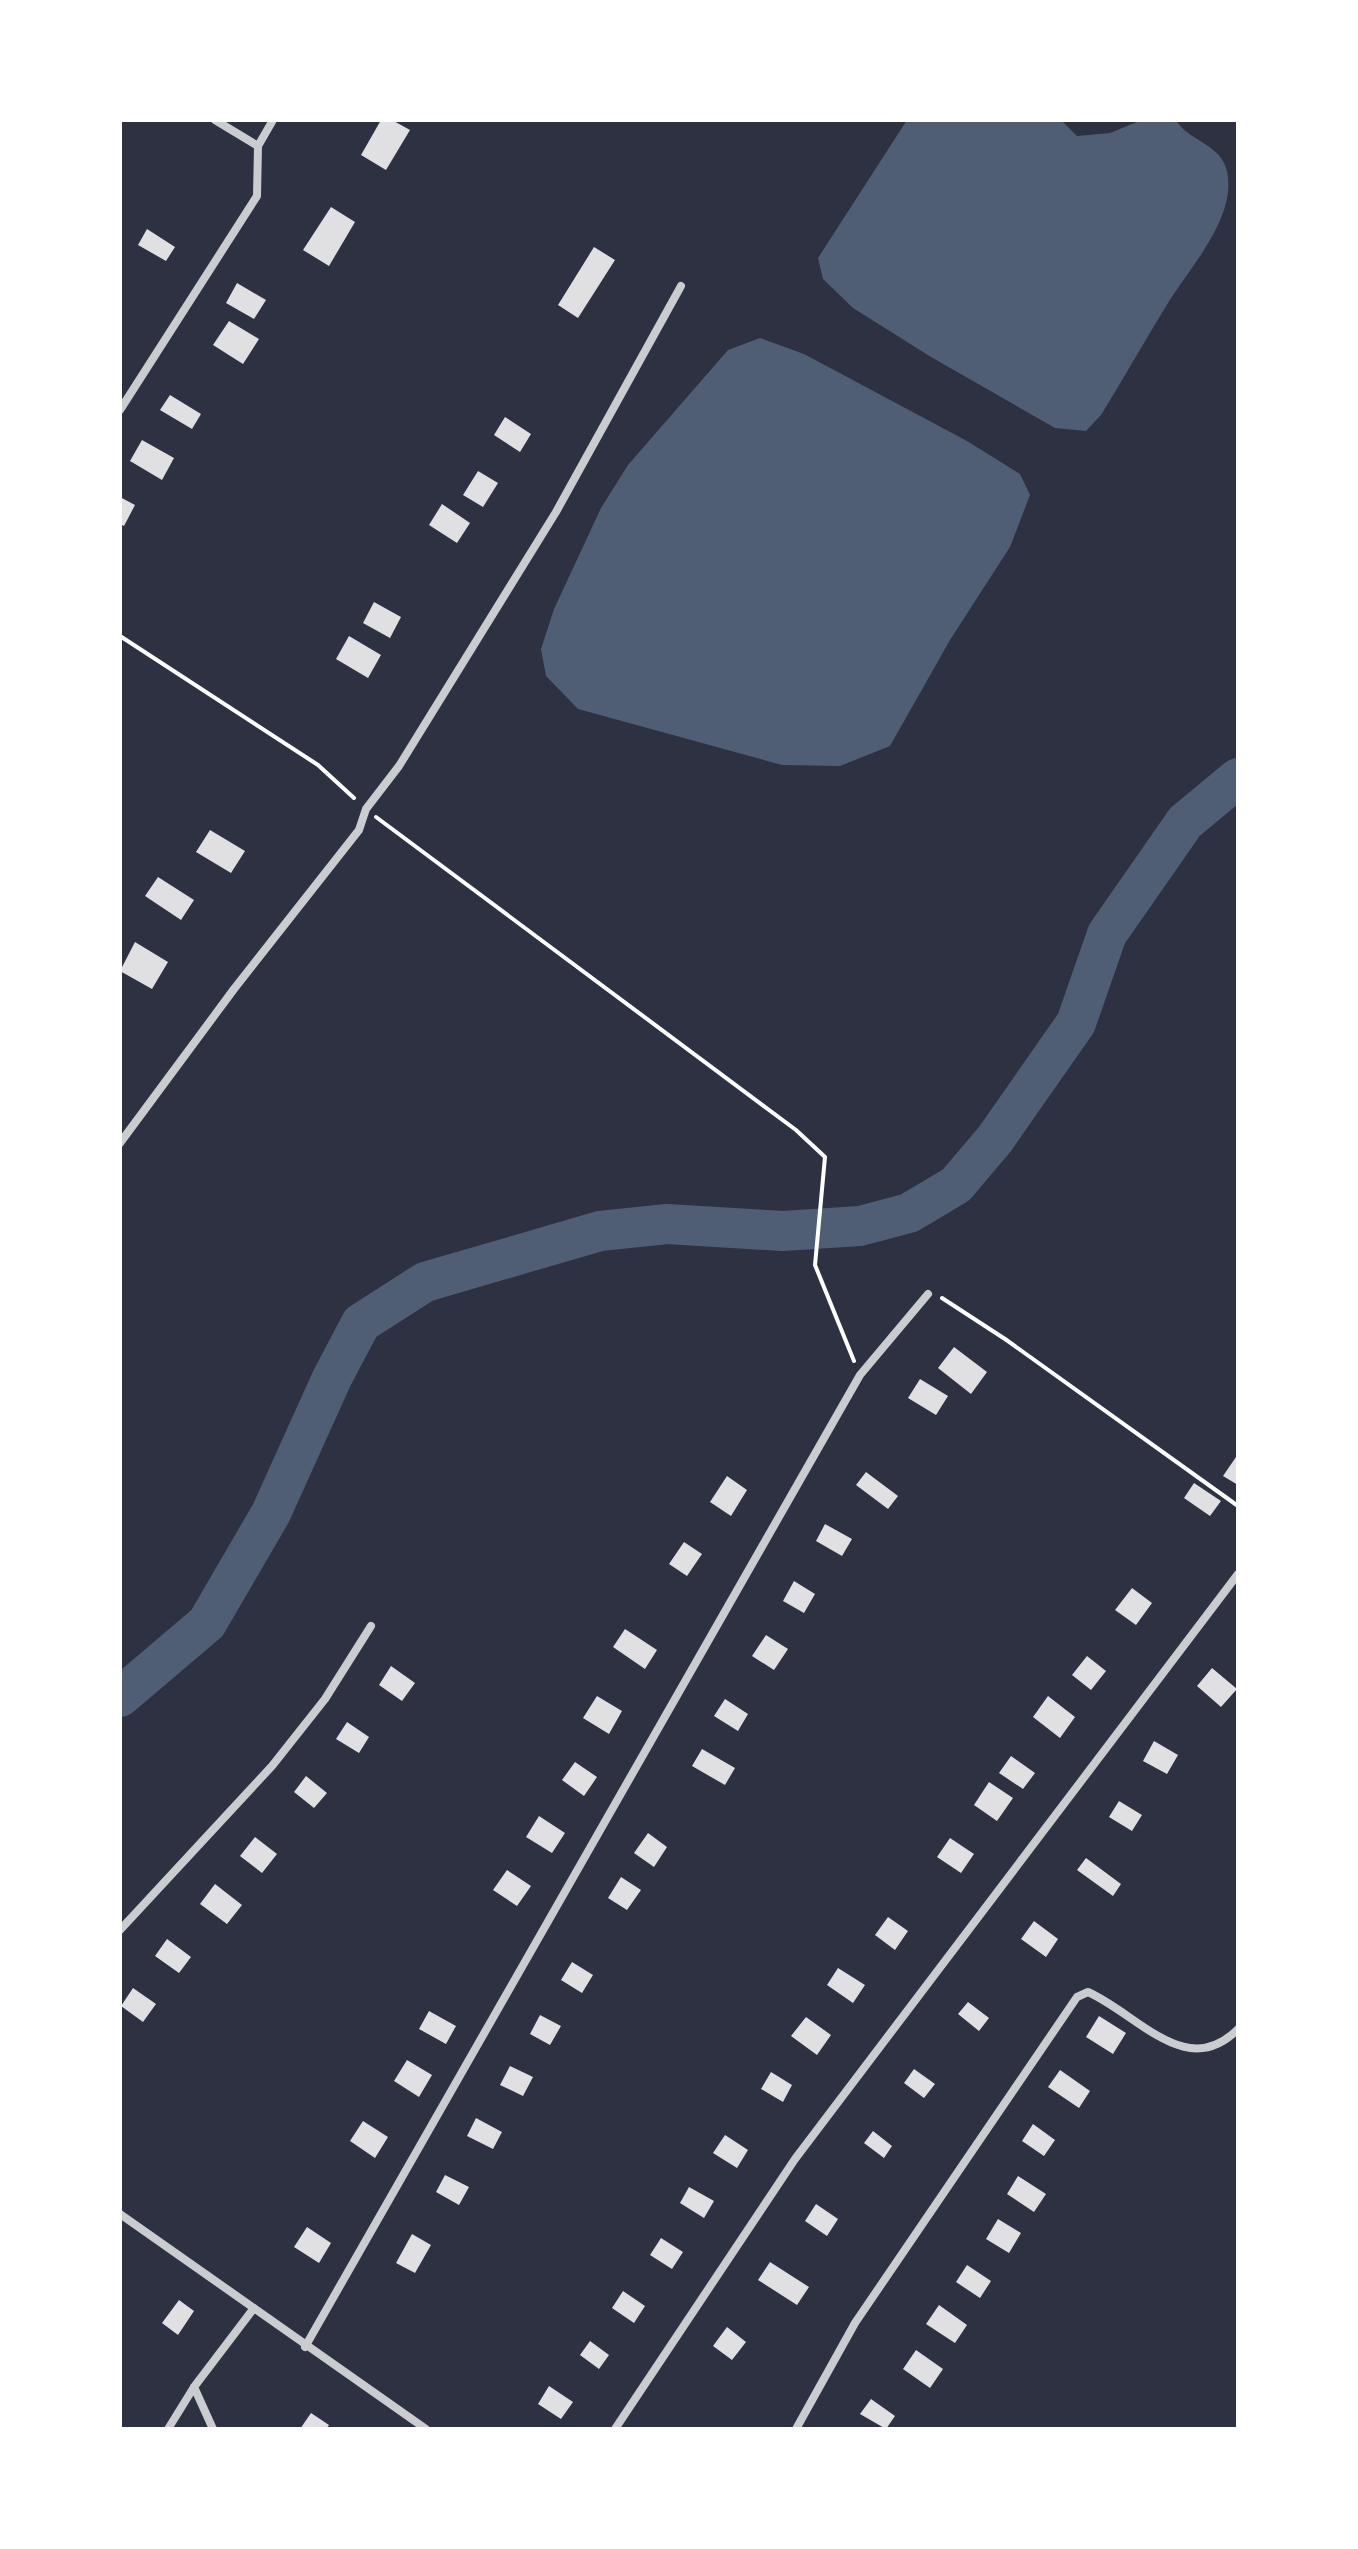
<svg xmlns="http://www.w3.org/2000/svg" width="1358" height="2549" viewBox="0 0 1358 2549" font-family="Manrope,sans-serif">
<rect width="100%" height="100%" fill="#2d3142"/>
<path fill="#4f5d75" d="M907,120H1061L1077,136L1110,133L1142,120H1176C1188,141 1221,144 1227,171C1237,218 1190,267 1168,303C1145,340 1124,378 1101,415L1086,431L1055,428L931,357L853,308L823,279L818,258Z
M760,338L804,354L967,441L1020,474L1030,495L1010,547L950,640L890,746L840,766L782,765L578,709L546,676L541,649L554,609L601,508L628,465L728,350Z"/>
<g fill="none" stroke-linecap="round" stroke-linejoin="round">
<path stroke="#4f5d75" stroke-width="40" d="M120,1697L207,1623L271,1513L332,1378L361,1323L425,1282L600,1231L667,1224L783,1231L860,1226L909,1213L956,1185L995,1139L1076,1023L1107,934L1185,822L1238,778"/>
</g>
<path fill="#e0e0e3" d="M381,120H392L410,130L386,170L361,155Z
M331,207L355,222L329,266L303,250Z
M147,229L175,247L166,261L138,245Z
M594,247L615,260L578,318L558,305Z
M237,283L266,300L254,319L226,303Z
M229,321L259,339L243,364L213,345Z
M170,395L201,414L192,429L160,410Z
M505,417L531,434L520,452L494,435Z
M142,440L174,458L162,480L130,461Z
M478,471L498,483L483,507L463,495Z
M120,497L135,505L124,526L120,524Z
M442,504L470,523L457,543L429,525Z
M374,602L401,617L390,638L363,623Z
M349,636L381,655L368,678L336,659Z
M210,830L245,851L231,873L196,852Z
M158,877L194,900L181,920L145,896Z
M135,942L168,962L152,989L120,971Z
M954,1347L987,1372L971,1394L938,1368Z
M920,1379L948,1396L936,1415L908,1398Z
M1236,1457L1238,1458V1485L1223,1476Z
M866,1472L898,1496L888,1509L856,1485Z
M727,1476L747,1490L731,1516L710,1502Z
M1194,1483L1221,1501L1210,1516L1184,1498Z
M825,1524L852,1539L842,1556L816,1541Z
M684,1542L702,1554L687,1576L669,1564Z
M794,1581L815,1594L804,1613L783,1601Z
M1132,1588L1152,1603L1136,1625L1115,1610Z
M625,1629L657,1650L645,1669L613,1647Z
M766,1635L788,1649L774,1670L752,1656Z
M1087,1656L1106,1671L1091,1690L1072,1675Z
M391,1666L415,1683L402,1701L379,1685Z
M1212,1668L1237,1689L1221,1707L1197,1686Z
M597,1696L622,1711L609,1734L583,1718Z
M1048,1696L1075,1717L1060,1738L1033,1717Z
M725,1699L748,1714L738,1731L714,1716Z
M347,1722L369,1737L359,1753L336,1739Z
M1154,1741L1178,1755L1167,1774L1143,1761Z
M702,1749L735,1768L725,1785L692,1766Z
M1011,1756L1035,1773L1023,1789L999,1773Z
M575,1762L597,1777L584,1796L562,1780Z
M306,1776L327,1793L314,1808L294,1792Z
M989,1782L1013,1798L997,1821L974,1805Z
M1119,1801L1142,1815L1132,1831L1109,1817Z
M539,1816L565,1833L552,1853L526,1837Z
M648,1833L667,1847L654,1867L634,1853Z
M255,1837L277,1854L262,1873L240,1856Z
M950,1838L974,1854L961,1873L937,1857Z
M1086,1858L1121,1884L1113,1896L1077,1870Z
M507,1870L531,1886L517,1906L493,1890Z
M621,1877L641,1890L627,1910L608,1898Z
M215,1884L242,1905L227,1924L200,1904Z
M888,1917L908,1931L895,1950L875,1935Z
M1034,1921L1058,1939L1046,1957L1021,1939Z
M167,1939L191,1957L179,1973L155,1956Z
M572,1962L593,1975L582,1993L561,1980Z
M838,1968L865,1985L853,2003L827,1985Z
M133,1988L156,2004L143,2022L121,2006Z
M968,2002L989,2018L979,2031L958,2014Z
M429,2011L456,2026L446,2044L419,2029Z
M540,2015L561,2026L550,2045L530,2034Z
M1099,2016L1126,2033L1113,2054L1086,2037Z
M806,2017L831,2035L817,2055L791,2036Z
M407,2060L432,2075L419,2097L394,2081Z
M510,2066L533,2077L523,2096L500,2085Z
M914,2069L935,2084L924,2098L904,2083Z
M1060,2070L1090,2091L1079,2108L1048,2087Z
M771,2072L792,2085L783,2102L761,2089Z
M476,2118L502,2132L493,2149L467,2136Z
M363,2121L388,2137L375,2158L350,2141Z
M1033,2124L1055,2140L1044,2156L1022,2141Z
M873,2131L892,2146L884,2158L864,2143Z
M725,2135L748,2150L737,2168L713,2153Z
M445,2175L469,2187L459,2205L436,2192Z
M1018,2176L1046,2194L1034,2212L1007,2194Z
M689,2187L714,2201L704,2218L680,2203Z
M816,2204L838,2219L827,2236L805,2221Z
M998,2219L1021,2233L1009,2253L986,2239Z
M307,2227L331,2243L319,2263L294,2247Z
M412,2234L431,2245L415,2273L396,2263Z
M661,2238L683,2252L672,2269L650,2255Z
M770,2262L809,2287L797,2305L758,2280Z
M967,2265L991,2281L980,2298L956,2282Z
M623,2291L645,2306L634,2323L612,2308Z
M179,2300L194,2311L178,2335L162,2323Z
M939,2305L967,2325L955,2343L926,2324Z
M727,2327L746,2342L732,2360L713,2346Z
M590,2341L609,2355L599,2369L580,2355Z
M916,2350L943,2369L930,2388L903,2369Z
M549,2386L573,2402L561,2419L538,2404Z
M871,2399L895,2416L886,2429L860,2414Z
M311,2413L329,2425L326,2429H300Z"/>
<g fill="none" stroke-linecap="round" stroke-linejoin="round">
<path stroke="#fff" stroke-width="4" d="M120,636L318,765L354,798
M376,817L796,1130L825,1157L815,1265L854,1361
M942,1298L1005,1339L1238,1506"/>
<path stroke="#caccd0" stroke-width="8" d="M215,120L258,146
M120,410L257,196L258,146L273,120
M120,1143L234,989L359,830L366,809L399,766L556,512L681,286
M120,1930L272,1766L325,1699L371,1626
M120,2214L426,2429
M305,2347L860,1375L928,1294
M194,2387L213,2429
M168,2429L194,2387L254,2308
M615,2429L795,2159L1238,1574
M796,2429L855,2323L1077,1997L1088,1992C1139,2015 1187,2081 1238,2029"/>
</g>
<rect width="1358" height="2549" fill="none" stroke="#ffffff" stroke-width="244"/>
</svg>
